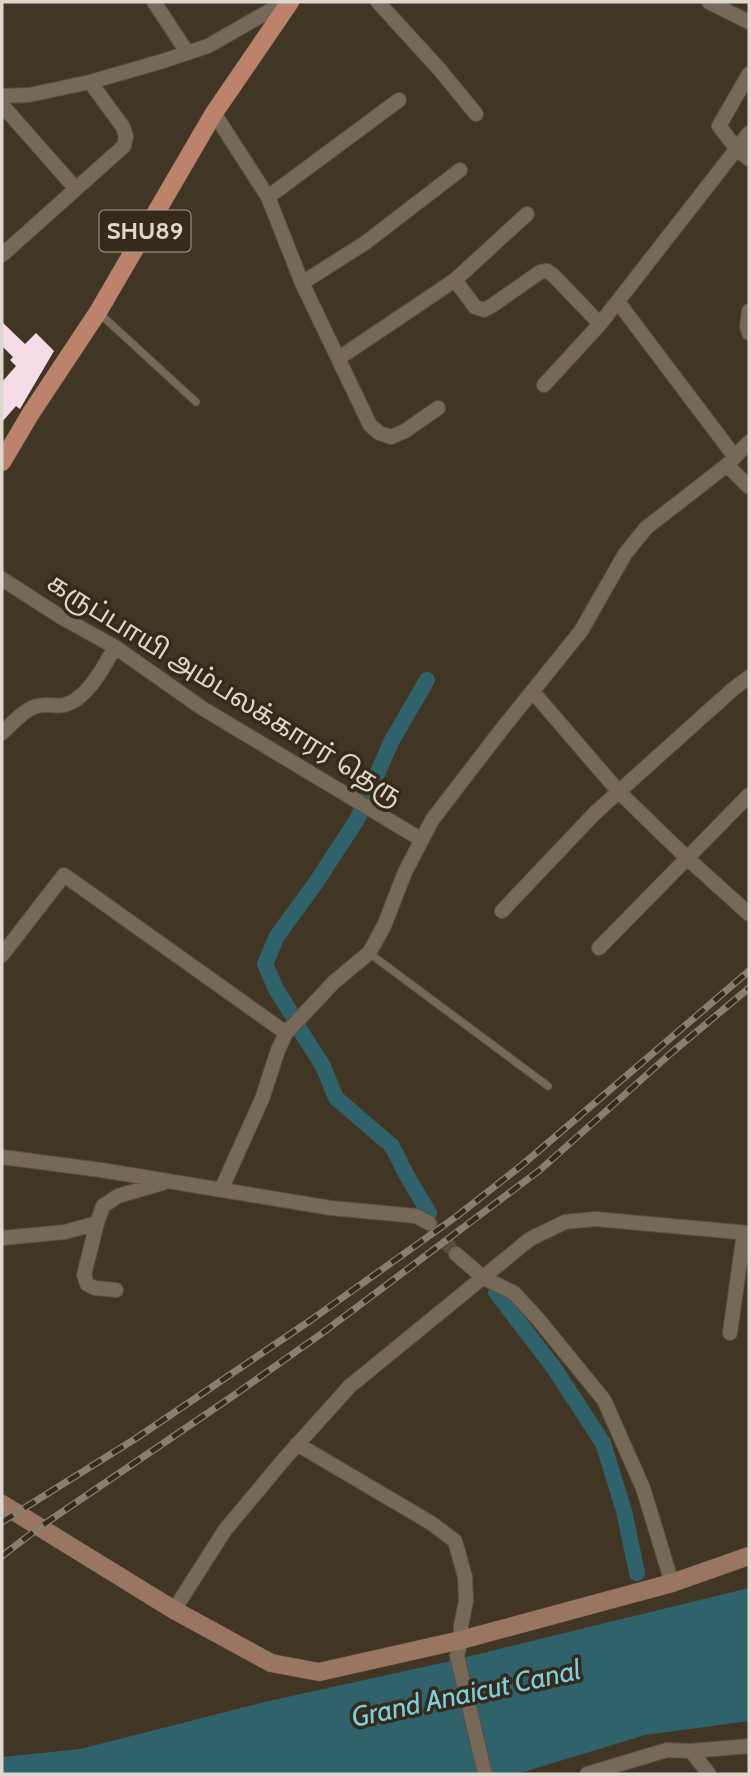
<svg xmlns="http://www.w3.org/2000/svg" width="751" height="1776" viewBox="0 0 751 1776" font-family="Cabin,'Noto Sans Tamil',sans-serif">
<rect width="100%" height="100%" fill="#413524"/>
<path fill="#30626c" d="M749,1588V1721L645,1735L517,1774H2V1757L80,1749L269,1701L446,1662Z"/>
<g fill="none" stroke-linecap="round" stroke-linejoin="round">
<path stroke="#30626c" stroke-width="16" d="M291,1013L276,989L265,964L277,936L315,884L358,818L391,742L427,680
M300,1030L323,1066L336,1098L392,1146L407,1176L429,1213
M496,1292L554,1368L603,1443L624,1511L637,1573"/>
</g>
<path fill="#f6dce6" d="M2,322L25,344L36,333L54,351L20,409L16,406L2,422V382L16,366L10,360L13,357L2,346Z"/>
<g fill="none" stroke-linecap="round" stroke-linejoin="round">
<path stroke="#594d3d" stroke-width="14" stroke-dasharray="14 7" stroke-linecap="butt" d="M429,1223L456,1254"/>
<g stroke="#5a5042" stroke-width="9">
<path id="lane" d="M98,312L196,402
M369,953L548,1086"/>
</g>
<g stroke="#5a5042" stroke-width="16">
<path id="street" d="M154,2L187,52
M378,2L440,70L476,114
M709,2L749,22
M749,74L719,126L737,149L749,159
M2,96L29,95L90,82L163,61L208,46L285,2
M2,105L76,189
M214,113L268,197L302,283L370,425L379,433L391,437L405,431L438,408
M268,197L399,100
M2,255L124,146L126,136L123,127L90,82
M455,280L475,307L484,310L493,305L540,272L547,271L553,275L600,324L749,133
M302,283L365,243L460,170
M618,302L735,457
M749,311L747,327L749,333
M339,358L455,280L527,214
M544,385L600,324
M727,465L749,487
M2,579L61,617L115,647L202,708L422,840
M533,692L619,792L687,858L749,914
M2,733C12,724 23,710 37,706C45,703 56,707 64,705C87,700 104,666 115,647
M502,911L595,813L732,690L749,677
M599,948L749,795
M2,955L64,875L286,1033
M2,1157L101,1170L331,1208L416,1216L429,1223
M221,1190L262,1099L278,1050L286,1033L334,982L369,953L384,926L405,872L432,820L502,729L581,631L625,554L646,528L727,465L749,442
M2,1238L65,1232L97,1223
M456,1254L484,1278L514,1293L538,1319L604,1400L643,1488L672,1583
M116,1290L95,1288L87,1284L84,1275L97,1223L103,1206L118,1196L163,1183
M730,1333L744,1233
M297,1444L431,1523L455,1541L465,1577L466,1601L461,1626V1640L457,1656L485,1774
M174,1610L225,1530L286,1457L350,1386L530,1239L565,1222L595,1219L749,1233
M691,1751L709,1774
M587,1774L667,1750L691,1751L749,1746"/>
</g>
<g stroke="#5a5042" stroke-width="19">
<path id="secondary" d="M2,1504L174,1610L271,1663L319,1672L461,1640L672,1583L749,1556"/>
</g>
<g stroke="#5a5042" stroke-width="19">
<path id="primary" d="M2,462L31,413L98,312L214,113L290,2"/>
</g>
<use href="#lane" stroke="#776957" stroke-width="7"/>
<use href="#street" stroke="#776957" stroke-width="14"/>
<use href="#secondary" stroke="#9a7662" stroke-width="18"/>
<use href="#primary" stroke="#bd826c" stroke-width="18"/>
<g stroke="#897f71" stroke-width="7">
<path id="rail" d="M2,1522L135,1439L311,1320L457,1216L522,1165L749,971
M2,1556L40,1527L230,1398L321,1334L540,1170L670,1054L749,988"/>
</g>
<use href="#rail" stroke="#362b1b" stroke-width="4.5" stroke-dasharray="13" stroke-linecap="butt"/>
</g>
<g text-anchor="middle" stroke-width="7" stroke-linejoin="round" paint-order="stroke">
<rect fill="#362b1b" stroke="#aca398" stroke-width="2" x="99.5" y="210.5" width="91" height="41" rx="5"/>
<g font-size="24" font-weight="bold" fill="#ded7cd">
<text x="145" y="239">SHU89</text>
</g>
<g font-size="26" fill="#ded7cd" stroke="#362b1b">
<text transform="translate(225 689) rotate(32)" y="9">கருப்பாயி அம்பலக்காரர் தெரு</text>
</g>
<g font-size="28" font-style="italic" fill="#7acfe1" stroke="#362b1b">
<text transform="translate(466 1693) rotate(-12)" y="10">Grand Anaicut Canal</text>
</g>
</g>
<rect width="751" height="1776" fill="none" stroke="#ded7cd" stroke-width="7"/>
</svg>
